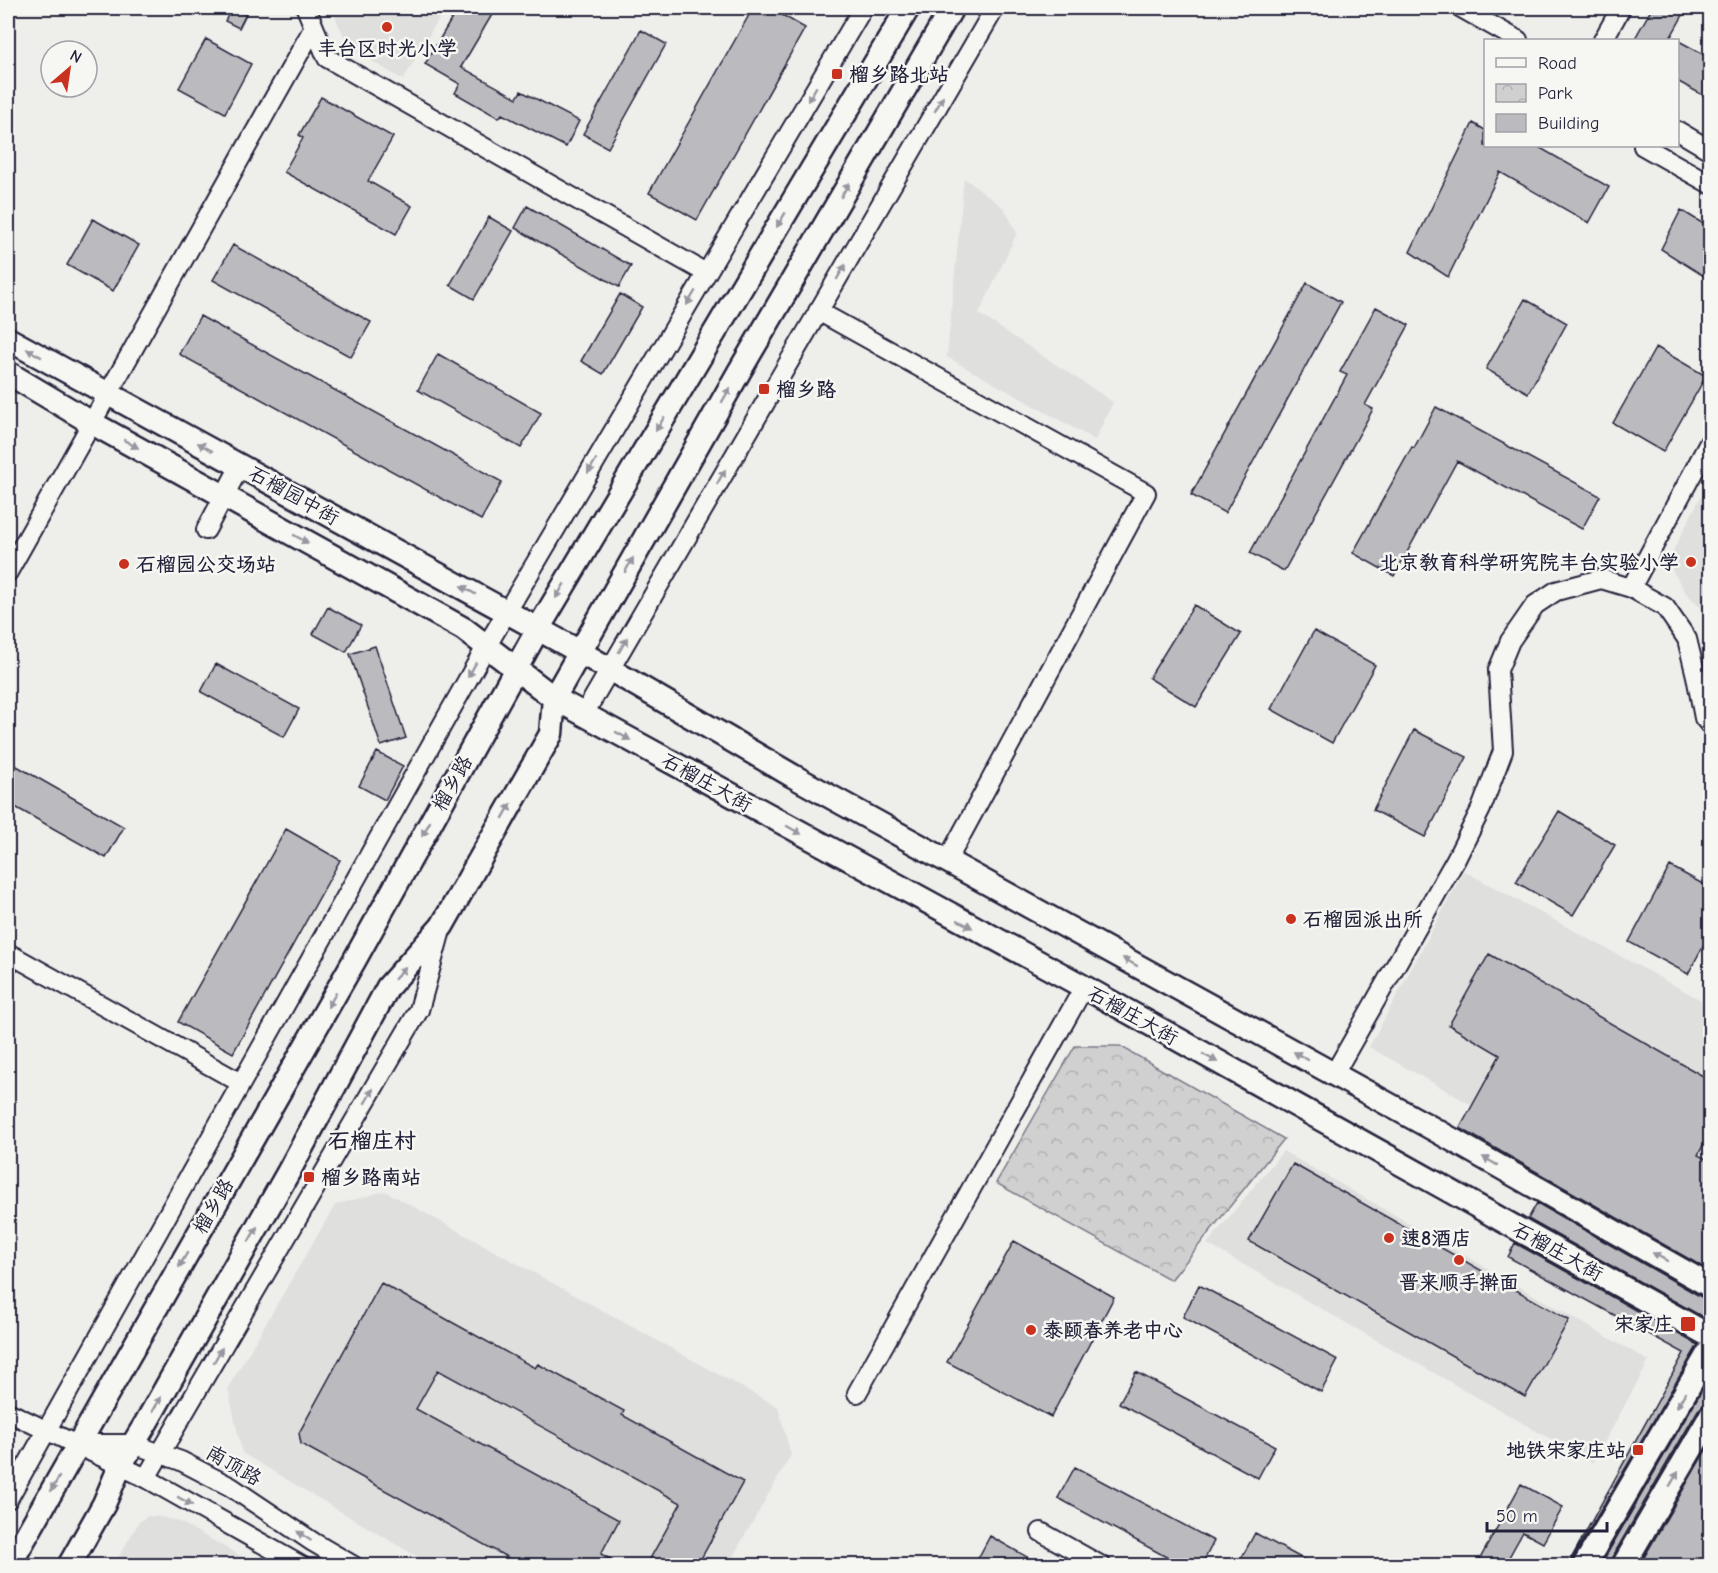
<svg xmlns="http://www.w3.org/2000/svg" width="1718" height="1573" viewBox="0 0 1718 1573" font-family="'Comic Neue','LXGW WenKai TC',sans-serif">
<defs>
<pattern id="park-crowns" width="20" height="18" patternUnits="userSpaceOnUse" patternTransform="scale(1.5)"><rect width="20" height="18" fill="#d0d0d1"/><path d="M2 6a3 3 0 1 1 6 0M12 15a3 3 0 1 1 6 0" fill="none" stroke="#b2b2b4"/></pattern>
</defs>
<rect width="100%" height="100%" fill="#eeeeeb"/>
<filter id="ink" filterUnits="userSpaceOnUse"><feTurbulence type="fractalNoise" baseFrequency=".0167" numOctaves="2"/><feDisplacementMap in="SourceGraphic" scale="12" xChannelSelector="R" yChannelSelector="G"/><feConvolveMatrix kernelMatrix="1 2 1 2 8 2 1 2 1" color-interpolation-filters="sRGB"/></filter>
<g filter="url(#ink)">
<path fill="#dfdfde" d="M331,8H445L403,80L349,47Z
M964,178L1004,208L1017,233L979,314L1113,402L1095,440L947,357Z
M1701,496L1710,501V617L1686,593L1672,570L1671,555Z
M1464,871L1710,1005V1239L1369,1047Z
M1283,1151L1649,1361L1593,1463L1207,1244Z
M385,1191L778,1407L791,1455L728,1565H431L242,1453L228,1388L335,1205Z
M148,1516H156L178,1521L257,1565H114L139,1522Z"/>
<path fill="url(#park-crowns)" stroke="#797986" stroke-width="1.5" d="M1075,1046H1120L1284,1139L1171,1280L996,1183Z"/>
<path fill="#bbbbbf" stroke="#22223b" stroke-width="1.5" d="M232,8H249L239,28L225,21Z
M458,8H496L461,67L517,98L521,91L579,121L566,147L502,114L499,118L455,93L460,84L425,64Z
M753,8H770L805,28L697,220L649,193Z
M1652,8H1687L1669,40H1634Z
M641,30L666,44L608,148L583,134Z
M206,39L251,64L225,113L179,88Z
M1677,40L1710,58V99L1677,81Z
M321,97L393,137L368,181L412,206L396,234L284,172L303,138L299,135Z
M1473,123L1485,130V146H1537L1609,187L1589,223L1500,172L1448,277L1410,252Z
M527,206L631,266L619,287L515,228Z
M1681,210L1710,228V280L1661,249Z
M489,217L513,231L474,299L450,285Z
M93,219L139,245L113,291L67,265Z
M233,245L371,322L351,357L213,280Z
M1307,283L1341,302L1225,513L1191,495Z
M620,294L642,307L603,374L581,361Z
M1525,299L1567,323L1528,393L1486,369Z
M1376,307L1409,325L1365,405L1373,409L1284,571L1250,553L1347,375L1340,372Z
M200,316L502,482L481,520L179,354Z
M1656,347L1706,376L1663,452L1613,423Z
M438,354L541,413L521,448L418,390Z
M1436,407L1600,496L1582,529L1457,461L1394,576L1353,553L1412,447L1414,448Z
M1194,605L1241,634L1196,707L1149,678Z
M328,607L361,625L346,652L313,634Z
M1314,631L1375,665L1332,743L1271,709Z
M375,646L406,738L381,746L350,654Z
M216,664L299,709L284,737L201,692Z
M1414,730L1467,757L1425,837L1373,810Z
M377,752L403,766L385,800L359,786Z
M8,761L124,827L106,858L8,803Z
M1559,811L1615,845L1573,915L1516,882Z
M286,829L340,860L233,1053L178,1022Z
M1670,866L1710,888V933L1688,974L1629,942Z
M1489,954L1710,1080V1132L1698,1155L1710,1161V1271L1460,1128L1500,1055L1449,1025Z
M1293,1164L1569,1320L1525,1397L1249,1241Z
M1537,1203L1703,1298L1710,1299V1321L1528,1219Z
M1014,1241L1114,1297L1051,1417L947,1362Z
M1515,1243L1698,1345L1572,1559L1571,1566H1567L1684,1353L1508,1257Z
M381,1283L535,1368L538,1364L624,1411L622,1415L743,1482L697,1566H646L681,1503L438,1370L416,1409L619,1520L601,1554L622,1566H523L301,1444L299,1433Z
M1199,1285L1338,1360L1321,1392L1183,1317Z
M1136,1372L1275,1446L1258,1478L1119,1403Z
M1710,1376V1404L1704,1405L1698,1410L1611,1559L1610,1566H1600Z
M1710,1443V1566H1639Z
M1075,1467L1214,1541L1201,1566H1183L1058,1498Z
M1521,1484L1563,1507L1543,1543L1523,1532L1504,1566H1476Z
M1255,1533L1316,1566H1253L1241,1559Z
M990,1536L1043,1566H974Z"/>
<g fill="none" stroke-linecap="round" stroke-linejoin="round">
<g stroke="#22223b" stroke-width="22">
<path id="minor" d="M306,8L327,58L706,273
M1461,8L1518,40
M1603,40L1621,8
M1678,131L1710,150
M1643,146L1710,184
M818,311L1146,493L947,861
M206,530L240,466
M8,572L314,27
M1631,588L1710,441
M584,714L995,8
M8,953L241,1083
M1334,1074L1456,859L1481,809L1503,751L1498,670L1510,641L1535,605L1556,591L1601,579L1631,588L1665,607L1687,639L1696,676L1704,718L1710,725
M857,1393L1084,987
M8,1412L146,1478L302,1566
M83,1444H133L181,1461L231,1487L313,1542L354,1566
M146,1478L419,1010L441,930
M8,1499L486,647L863,8
M1041,1532L1102,1566"/>
</g>
<g stroke="#22223b" stroke-width="27">
<path id="major" d="M8,339L580,652L793,776L1437,1131L1710,1286
M8,373L92,423L464,629L554,698L1084,987L1710,1336
M9,1566L354,961L538,629L908,8
M69,1566L104,1504L120,1466L146,1423L289,1171L388,987L442,926L551,734L554,698L739,372L952,8
M1584,1566L1710,1350
M1623,1566L1710,1417"/>
</g>
<use href="#minor" stroke="#f6f6f2" stroke-width="18"/>
<use href="#major" stroke="#f6f6f2" stroke-width="22"/>
</g>
<defs><path id="oneway-solid" d="M-6-.8H1V-3.2L6.5 0L1 3.2V.8H-6Z" transform="scale(1.5)"/></defs>
<g fill="#9797a0">
<use href="#oneway-solid" transform="translate(812 94) rotate(121)"/>
<use href="#oneway-solid" transform="translate(939 104) rotate(-60)"/>
<use href="#oneway-solid" transform="translate(845 190) rotate(-60)"/>
<use href="#oneway-solid" transform="translate(781 220) rotate(121)"/>
<use href="#oneway-solid" transform="translate(841 272) rotate(-60)"/>
<use href="#oneway-solid" transform="translate(691 298) rotate(121)"/>
<use href="#oneway-solid" transform="translate(34 353) rotate(-151)"/>
<use href="#oneway-solid" transform="translate(726 395) rotate(-60)"/>
<use href="#oneway-solid" transform="translate(660 424) rotate(121)"/>
<use href="#oneway-solid" transform="translate(131 444) rotate(29)"/>
<use href="#oneway-solid" transform="translate(205 447) rotate(-151)"/>
<use href="#oneway-solid" transform="translate(592 466) rotate(121)"/>
<use href="#oneway-solid" transform="translate(721 477) rotate(-60)"/>
<use href="#oneway-solid" transform="translate(301 539) rotate(29)"/>
<use href="#oneway-solid" transform="translate(629 565) rotate(-60)"/>
<use href="#oneway-solid" transform="translate(468 590) rotate(-151)"/>
<use href="#oneway-solid" transform="translate(560 591) rotate(121)"/>
<use href="#oneway-solid" transform="translate(623 645) rotate(-60)"/>
<use href="#oneway-solid" transform="translate(472 670) rotate(119)"/>
<use href="#oneway-solid" transform="translate(623 736) rotate(29)"/>
<use href="#oneway-solid" transform="translate(507 811) rotate(-60)"/>
<use href="#oneway-solid" transform="translate(426 829) rotate(119)"/>
<use href="#oneway-solid" transform="translate(794 830) rotate(29)"/>
<use href="#oneway-solid" transform="translate(965 924) rotate(28)"/>
<use href="#oneway-solid" transform="translate(1130 962) rotate(-151)"/>
<use href="#oneway-solid" transform="translate(400 973) rotate(-49)"/>
<use href="#oneway-solid" transform="translate(332 1000) rotate(120)"/>
<use href="#oneway-solid" transform="translate(1301 1056) rotate(-151)"/>
<use href="#oneway-solid" transform="translate(1210 1058) rotate(29)"/>
<use href="#oneway-solid" transform="translate(369 1096) rotate(-60)"/>
<use href="#oneway-solid" transform="translate(1490 1161) rotate(-151)"/>
<use href="#oneway-solid" transform="translate(253 1234) rotate(-60)"/>
<use href="#oneway-solid" transform="translate(1660 1257) rotate(-151)"/>
<use href="#oneway-solid" transform="translate(183 1260) rotate(120)"/>
<use href="#oneway-solid" transform="translate(218 1355) rotate(-60)"/>
<use href="#oneway-solid" transform="translate(1681 1400) rotate(120)"/>
<use href="#oneway-solid" transform="translate(157 1404) rotate(-60)"/>
<use href="#oneway-solid" transform="translate(1674 1479) rotate(-59)"/>
<use href="#oneway-solid" transform="translate(55 1484) rotate(120)"/>
<use href="#oneway-solid" transform="translate(185 1501) rotate(29)"/>
<use href="#oneway-solid" transform="translate(304 1536) rotate(-146)"/>
</g>
</g>
<g fill="#c8321e" stroke="#f6f6f2" stroke-width="2">
<circle cx="387" cy="27" r="6"/>
<rect x="831" y="68" width="12" height="12" rx="3"/>
<rect x="758" y="383" width="12" height="12" rx="3"/>
<circle cx="1691" cy="562" r="6"/>
<circle cx="124" cy="564" r="6"/>
<circle cx="1291" cy="919" r="6"/>
<rect x="303" y="1171" width="12" height="12" rx="3"/>
<circle cx="1389" cy="1238" r="6"/>
<circle cx="1459" cy="1260" r="6"/>
<rect x="1680" y="1316" width="16" height="16" rx="3"/>
<circle cx="1031" cy="1330" r="6"/>
<rect x="1632" y="1444" width="12" height="12" rx="3"/>
</g>
<g text-anchor="middle" stroke-width="5" stroke-linejoin="round" paint-order="stroke">
<g font-size="20" font-weight="bold" fill="#22223b" stroke="#f6f6f2" text-anchor="start">
<text x="387" y="55" text-anchor="middle">丰台区时光小学</text>
<text x="849" y="81">榴乡路北站</text>
<text x="776" y="396">榴乡路</text>
<text x="1679" y="569" text-anchor="end">北京教育科学研究院丰台实验小学</text>
<text x="136" y="571">石榴园公交场站</text>
<text x="1303" y="926">石榴园派出所</text>
<text x="321" y="1184">榴乡路南站</text>
<text x="1401" y="1245">速8酒店</text>
<text x="1459" y="1289" text-anchor="middle">晋来顺手擀面</text>
<text x="1674" y="1331" text-anchor="end">宋家庄</text>
<text x="1043" y="1337">泰颐春养老中心</text>
<text x="1626" y="1457" text-anchor="end">地铁宋家庄站</text>
</g>
<g font-size="20" fill="#22223b" stroke="#f6f6f2">
<text transform="translate(294 495) rotate(29)" y="7">石榴园中街</text>
<text transform="translate(707 782) rotate(29)" y="7">石榴庄大街</text>
<text transform="translate(452 783) rotate(-61)" y="7">榴乡路</text>
<text transform="translate(1133 1015) rotate(29)" y="7">石榴庄大街</text>
<text transform="translate(213 1206) rotate(-60)" y="7">榴乡路</text>
<text transform="translate(1558 1251) rotate(29)" y="7">石榴庄大街</text>
<text transform="translate(234 1465) rotate(30)" y="7">南顶路</text>
</g>
<g font-size="22" font-weight="bold" fill="#22223b" stroke="#f6f6f2">
<text x="372" y="1148">石榴庄村</text>
</g>
</g>
<rect width="1718" height="1573" fill="none" stroke="#f6f6f2" stroke-width="30"/>
<rect x="15" y="15" width="1688" height="1543" fill="none" stroke="#22223b" stroke-width="2" filter="url(#ink)"/>
<rect x="1484" y="39" width="195" height="108" fill="#f6f6f2" stroke="#a1a1a9" stroke-width="1.5"/>
<rect x="1496" y="58" width="30" height="9" fill="#f6f6f2" stroke="#a1a1a9" stroke-width="1.5"/>
<text x="1538" y="69" font-size="18" fill="#22223b">Road</text>
<rect x="1496" y="84" width="30" height="18" fill="url(#park-crowns)" stroke="#a1a1a9" stroke-width="1.5"/>
<text x="1538" y="99" font-size="18" fill="#22223b">Park</text>
<rect x="1496" y="114" width="30" height="18" fill="#bbbbbf" stroke="#a1a1a9" stroke-width="1.5"/>
<text x="1538" y="129" font-size="18" fill="#22223b">Building</text>
<g transform="translate(69 69) rotate(29)"><circle r="28" fill="#f6f6f2" stroke="#a1a1a9" stroke-width="1.5"/>
<path d="M0-4.5L10 22L0 15L-10 22Z" fill="#c8321e"/>
<text y="-9" font-size="16" font-weight="bold" text-anchor="middle" fill="#22223b">N</text>
</g>
<path d="M1487 1522v9h120v-9" fill="none" stroke="#22223b" stroke-width="3"/>
<text x="1496" y="1522" font-size="18" fill="#22223b" stroke="#f6f6f2" stroke-width="4.5" paint-order="stroke">50 m</text>
</svg>
